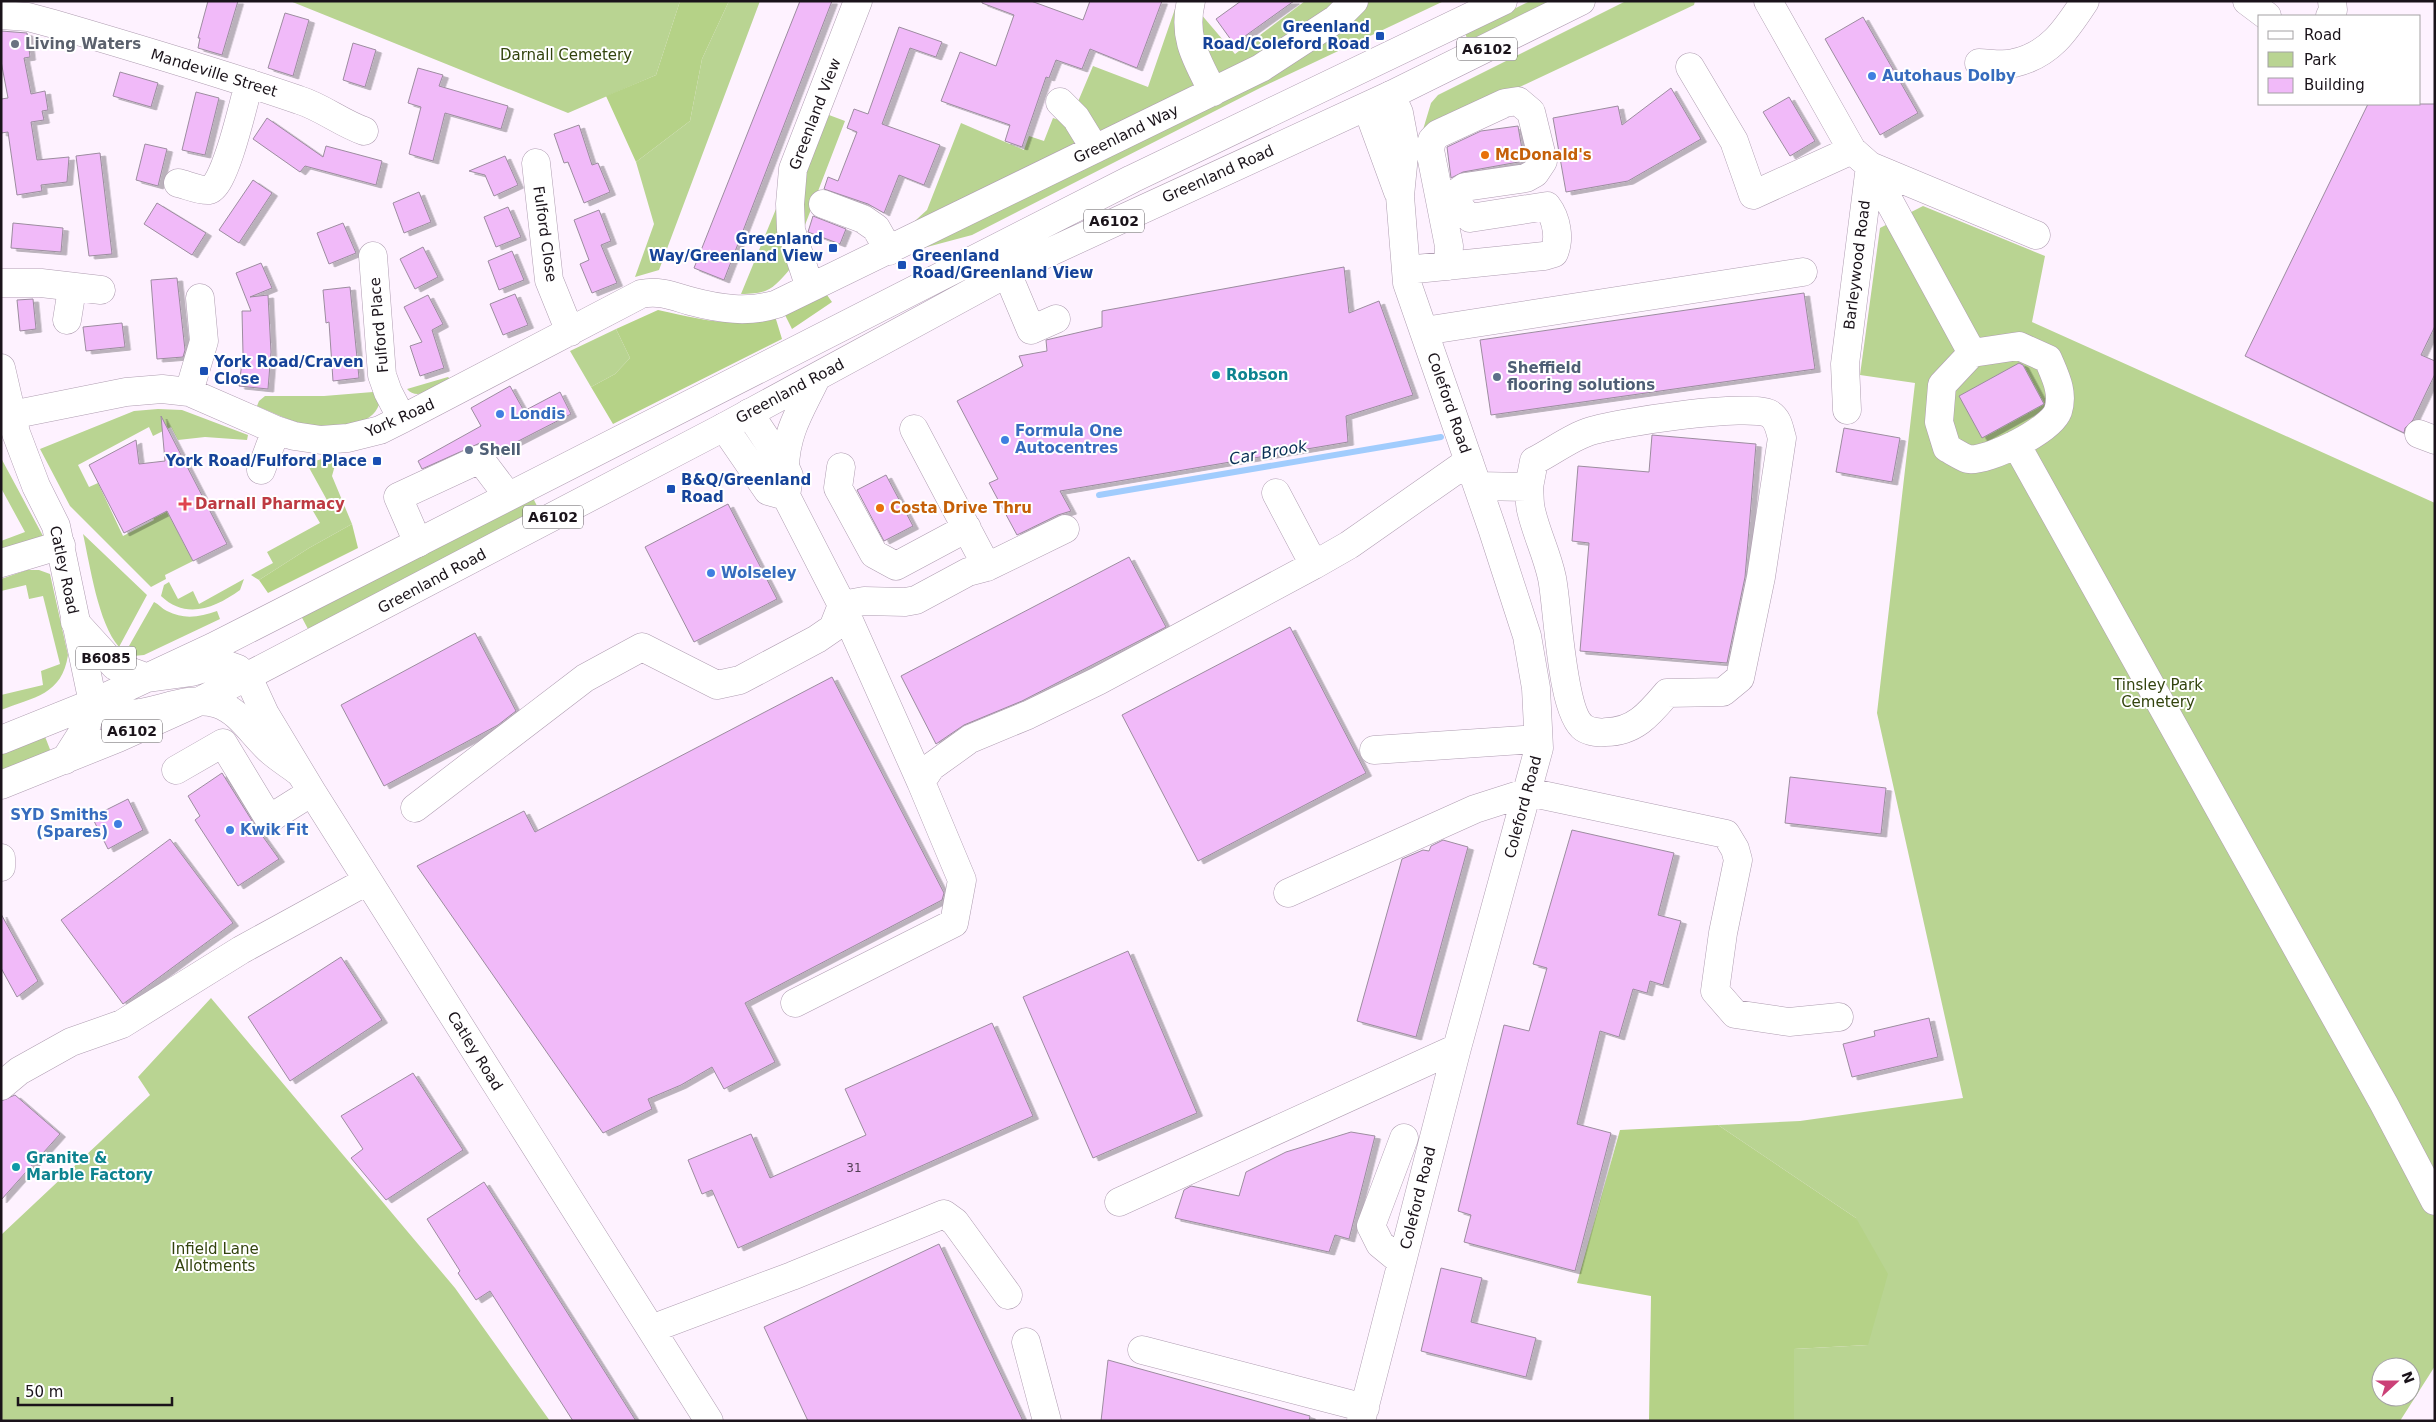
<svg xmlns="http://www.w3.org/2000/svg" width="2436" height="1422" viewBox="0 0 2436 1422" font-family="'DejaVu Sans',sans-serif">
<defs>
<filter id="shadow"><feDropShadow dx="5.5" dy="3" stdDeviation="0" flood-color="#0004"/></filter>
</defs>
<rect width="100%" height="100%" fill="#fef2ff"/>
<path fill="#b9d492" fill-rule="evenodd" d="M290,1H680L656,75L568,113Z
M729,1H760L659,270L635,277L654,224L636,162L690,121L702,59Z
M1305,1H1444L1260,88L972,235L912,251L906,229L927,210L961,123L1024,150L1029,136L1044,141L1053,118L1069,123L1093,66L1148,87L1176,6L1200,13L1235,54Z
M1530,1H1550L1468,41L1465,33Z
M1626,1H1695L1694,5L1422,133L1431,103L1438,95Z
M829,115L845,121L805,225L799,224L805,176Z
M778,204L790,269C773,289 768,294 741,294Z
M1923,206L2045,256L2032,322L2435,503V1366L2400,1421H1794V1349L1868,1345L1856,1218L1718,1125L1800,1121L1963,1098L1877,713L1915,383L1860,375L1880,228ZM2381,1367H2411V1397H2381Z
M616,329L630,358L615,374L591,387L570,351Z
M448,377L451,380C440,386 417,402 407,389Z
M373,392L381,397C377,429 334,429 309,425C291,422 274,413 257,406L259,401L265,396H324Z
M158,409L182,410L248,435L247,440L205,437L178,440L171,427L153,436L149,427L78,465L89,487L98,483L123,536L154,520L142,497L156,490L193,561L165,575L166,579L151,587L70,506L40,449L134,411Z
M327,457L337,458L332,476L352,524L309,548L259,580L251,575L273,563L267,552L320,523L313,511L328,502L307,464Z
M1,458L43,536L1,551V541L25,532L1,488Z
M531,494L539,510L308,629L300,614Z
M83,534L147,595L119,647C98,623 90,565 83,534Z
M27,570H39L50,574L68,655C62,695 34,697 1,710V695L43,685L41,671L60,664L43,596L29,599L26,585L1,591V579Z
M244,579L240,590C215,608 186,620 161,596L164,585L169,582L178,599L193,591L199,604Z
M154,602C159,604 162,609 167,611C184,620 200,617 217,611L220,619L144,655L133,656L129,651V646Z
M44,734L51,752L1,773V751Z
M211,998L455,1288L550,1421H1V1235L150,1095L138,1077Z"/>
<path fill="#b5d287" d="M680,1H729L702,59L690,121L636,162L606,96L656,75Z
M820,294L827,295L832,302L792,329L783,311Z
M658,310C701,319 731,329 775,316L782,339L613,424L591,387L615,374L630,358L616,329Z
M352,524L358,548L268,593L259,580L309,548Z
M1718,1125L1856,1218L1888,1274L1868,1345L1794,1349V1421H1649L1651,1296L1577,1283L1620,1130Z"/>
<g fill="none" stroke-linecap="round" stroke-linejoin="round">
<path stroke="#a1ccfd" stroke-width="6" d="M1099,495L1441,437"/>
</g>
<path fill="#f1baf9" stroke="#9c8c9f" filter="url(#shadow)" d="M208,1H238L222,55L198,48L200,38H198Z
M800,1H832L724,280L694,268Z
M982,1H1031L1083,20L1090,1H1162L1137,68L1090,49L1082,69L1056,60L1049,78L1046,77L1022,147L1005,141L1010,125L941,101L960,52L996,66L1014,15L982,3Z
M1241,1H1294L1234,44L1216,19Z
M285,13L309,20L293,76L268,68Z
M1863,17L1918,113L1880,135L1825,39Z
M899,27L942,42L936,57L910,48L882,124L940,145L924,185L899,175L884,213L868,204L824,189L828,177L838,181L857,132L847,128L854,109L868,114Z
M1,31L27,33L30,57L24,58L31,94L45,91L48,110L42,111L44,120L31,122L37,160L69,157L67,182L41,185L42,191L17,195L8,132L1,133V99L8,98L1,61Z
M353,43L376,50L365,87L343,80Z
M418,68L443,75L439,86L508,106L501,129L445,113L433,161L409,154L421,107L408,103Z
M120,72L158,83L151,107L113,96Z
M1671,88L1701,139L1628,181L1566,192L1553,118L1618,106L1622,125Z
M196,92L219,98L205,155L182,150Z
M1789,97L1815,141L1790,156L1763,112Z
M2368,104H2435V326L2421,355L2435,361V374L2413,420L2405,428L2404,433L2245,356Z
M267,118L323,157L326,146L382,161L376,185L305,166L300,172L253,139Z
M579,125L592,165L598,163L610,192L584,203L568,162L564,163L554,134Z
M1518,126L1524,161L1463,172L1451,178L1447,147L1481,131Z
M145,144L167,149L158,186L136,180Z
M100,153L112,254L89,256L76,156Z
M505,156L518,185L494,196L485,175L469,171Z
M253,180L272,193L239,243L219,230Z
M419,192L431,222L404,233L393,203Z
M157,203L206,233L192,255L144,224Z
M508,207L521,237L496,247L484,217Z
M599,210L611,241L601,245L617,283L592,293L580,264L589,260L574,220Z
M813,216L846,229L840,244L808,232Z
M13,223L63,228L61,252L11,248Z
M343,223L356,253L329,264L317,233Z
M423,247L438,277L415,289L400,259Z
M512,251L524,280L499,290L488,261Z
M261,263L272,288L250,297L268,295L271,352L268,389L239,386L243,354L242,311H251L236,273Z
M1344,267L1349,313L1379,301L1413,395L1346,416L1348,442L1060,491L1071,511L1058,515L1017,535L989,483L998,479L957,401L1023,366L1019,356L1047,351L1046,340L1102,327V311Z
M177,278L185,350L183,357L157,359L151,280Z
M350,287L359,378L333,381L329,322L326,323L323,290Z
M1804,293L1815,369L1491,415L1480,340Z
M515,294L528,325L503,335L490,304Z
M428,295L443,324L432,330L444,368L420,376L410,346L422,342L404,307Z
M33,299L36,329L20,331L17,300Z
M122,323L125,347L86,351L83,327Z
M2019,363L2023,365L2044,404L1982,438L1959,396Z
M510,386L524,411L560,392L571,414L495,453L487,445L480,443L422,469L418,461L481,426L471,408Z
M161,416L227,544L193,561L167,511L124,533L89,465L136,440L139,464L165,461Z
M1844,428L1900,438L1892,482L1836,472Z
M1652,435L1756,444L1745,577L1727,663L1580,651L1589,543L1572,541L1578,466L1649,472Z
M886,475L913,526L884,541L857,490Z
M728,504L777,599L694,642L645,547Z
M1129,557L1166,627L1022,701L964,725L936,744L901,676Z
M1290,627L1366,773L1198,861L1122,715Z
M475,633L516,711L498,725L384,786L341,705Z
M832,677L944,893L942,900L745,1003L775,1062L724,1089L712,1067L681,1085L648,1099L652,1109L603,1133L417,866L524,811L535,832Z
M222,773L256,827L279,859L238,886L195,820L200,816L188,796Z
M1790,777L1886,788L1881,834L1785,823Z
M128,799L143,830L108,849L92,817Z
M1572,830L1674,853L1658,915L1681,921L1663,985L1650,981L1647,993L1633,989L1619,1037L1600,1031L1577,1124L1611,1133L1575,1271L1464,1242L1471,1215L1458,1211L1504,1025L1529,1031L1547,968L1533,964Z
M170,839L233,923L123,1004L61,920Z
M1443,840L1468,847L1416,1037L1357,1021L1402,859L1423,850L1429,851L1431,846Z
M1,914L38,981L17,997L1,968Z
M1128,951L1197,1113L1093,1158L1023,997Z
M341,957L382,1020L290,1081L248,1017Z
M1929,1018L1938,1057L1852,1077L1843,1044L1875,1036L1874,1031Z
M992,1023L1033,1116L738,1248L712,1190L702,1194L688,1160L751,1134L770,1178L866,1135L845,1089Z
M413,1073L463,1150L386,1200L351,1158L363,1149L341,1116Z
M15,1095L60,1134L1,1200V1101Z
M1351,1132L1375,1136L1349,1239L1335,1235L1329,1252L1175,1218L1184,1190L1191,1186L1239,1196L1246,1172L1286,1152Z
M484,1182L518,1235L636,1421H573L490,1291L476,1300L458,1273L460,1271L427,1219Z
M939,1244L1023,1421H808L764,1327Z
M1441,1268L1482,1278L1471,1322L1536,1338L1526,1377L1421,1351Z
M1108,1360L1310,1416L1309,1421H1101Z"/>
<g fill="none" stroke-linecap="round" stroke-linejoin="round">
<g stroke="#af9db1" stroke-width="29">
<path id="minor" d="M1191,1C1182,38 1197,60 1213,92
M1768,1L1852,150L1870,166L2036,235
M2247,1L2267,16
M1,15L28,17L54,24C136,48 218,72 299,100C322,107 341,123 364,131
M2330,16L2333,10L2332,1
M1979,63C1989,63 2003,66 2014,63C2050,55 2066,30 2085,1
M1690,67L1734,141L1753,195L1852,150
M1060,102L1076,118L1095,149
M1367,107L1398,192
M536,163L549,280L570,332
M1870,166L1972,353L2019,346L2048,359C2055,376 2064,392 2058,411C2051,430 1988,462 1968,459C1962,457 1953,451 1947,448L1939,422L1942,385L1972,353
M178,183C187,185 200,191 209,190C225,187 244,101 249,83
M823,204L863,219L876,228L889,251
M373,256L382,375L388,392L402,419
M1406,270L1544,256L1554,253C1560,239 1557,219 1547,206L1470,218L1459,207L1458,192L1465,187L1526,178L1535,173L1543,161L1531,112L1518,101L1505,103L1438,134L1432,140L1430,150L1449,246L1448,266
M1007,273L1031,330L1056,319
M1,283H41L101,290
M810,288L791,230L790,204L793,169L858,1
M67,320L72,289
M1424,331L1803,272
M189,392L204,341L200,298
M1847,410L1845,364L1870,166
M1,417L126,392L162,389L189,392L276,430L294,436L321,440L348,438L380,430L402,419L641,294C659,290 673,296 690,301C720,309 748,313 777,304L1261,68L1336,19L1354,1
M724,427L768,491L786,496
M914,429L987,567
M2419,434L2435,440
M2016,444L2384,1104L2435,1201
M841,467L838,488L874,554L896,566L967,528
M261,470L276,430
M1478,486L1529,487L1534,461C1552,452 1570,438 1588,432C1612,423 1753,402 1770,414C1779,420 1779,429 1782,438L1761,577L1740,678L1723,692L1667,693C1650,713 1635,732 1606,732C1600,733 1590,732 1584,728C1561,713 1558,607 1552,578C1547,554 1536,533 1531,510C1529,502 1530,494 1529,487
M1276,493L1314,565
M418,543L398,497L480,459L508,496
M1,563L61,545
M248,677L265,714L312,792L709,1421
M1374,750L1538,739
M176,770L223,743L269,819L312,792
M921,782L842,605L864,601L905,602L916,600L968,572L987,567L1065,529
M415,808L585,678L642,647L717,685L740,680L817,639L833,628L842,605L786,496L789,476L785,467L749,413
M1,858V867
M1288,893L1475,809L1528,792L1726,834L1735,849L1738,860L1723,933L1715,991L1735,1014L1789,1022L1839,1017
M795,1003L954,923L962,880L921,782L931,767L970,739L1028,715L1098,681L1314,565L1349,545L1469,461
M1,1086L19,1071L71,1042L122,1024L241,950L367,881
M1119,1202L1457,1048
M1402,1262L1380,1244L1371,1226L1404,1138
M651,1329L792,1276L944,1214L955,1222L1008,1295
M1026,1342L1047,1421
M1142,1350L1365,1408
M1361,1421L1457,1048L1539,748L1536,688L1527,636L1492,528L1407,283L1400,196L1405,145L1399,113L1391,95"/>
</g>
<g stroke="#af9db1" stroke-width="29">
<path id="major" d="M1,368L16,433L36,486L56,526L93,703"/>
</g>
<g stroke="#af9db1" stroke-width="29">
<path id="highway" d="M785,467C786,431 801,410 816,378
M75,622L115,666L148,678L192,672L214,665H227L238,669L248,677
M93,703C134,734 176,690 218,704C241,712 253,736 272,752C280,759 290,765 299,772
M1,740L93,703L213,647L1132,179L1503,1
M65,760L86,727L93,703
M1,785L118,738L200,701L724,427L1024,264L1391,95L1581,1"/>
</g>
<use href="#minor" stroke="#fff" stroke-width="28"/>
<use href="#major" stroke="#fff" stroke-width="28"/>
<use href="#highway" stroke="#fff" stroke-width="28"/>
</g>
<g fill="#1a4fb4" stroke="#fff" stroke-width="2">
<rect x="1375" y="31" width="10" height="10" rx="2.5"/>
<rect x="828" y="243" width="10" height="10" rx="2.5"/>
<rect x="897" y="260" width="10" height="10" rx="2.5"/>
<rect x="199" y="366" width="10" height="10" rx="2.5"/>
<rect x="372" y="456" width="10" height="10" rx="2.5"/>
<rect x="666" y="484" width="10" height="10" rx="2.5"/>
</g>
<circle fill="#6b7280" stroke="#fff" stroke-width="2" cx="15" cy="44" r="5"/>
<g fill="#3f7fe0" stroke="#fff" stroke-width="2">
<circle cx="1872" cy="76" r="5"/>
<circle cx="500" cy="414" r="5"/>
<circle cx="1005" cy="440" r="5"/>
<circle cx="711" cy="573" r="5"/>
<circle cx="118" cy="824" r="5"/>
<circle cx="230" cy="830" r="5"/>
</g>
<g fill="#e8710a" stroke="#fff" stroke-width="2">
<circle cx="1485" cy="155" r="5"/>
<circle cx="880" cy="508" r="5"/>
</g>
<g fill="#0f9aa8" stroke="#fff" stroke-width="2">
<circle cx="1216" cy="375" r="5"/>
<circle cx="16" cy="1167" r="5"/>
</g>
<g fill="#5c6f8a" stroke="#fff" stroke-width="2">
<circle cx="1497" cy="377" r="5"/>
<circle cx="469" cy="450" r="5"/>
</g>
<path fill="#e0444e" stroke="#fff" stroke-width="2" d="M182.5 496.5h5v5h5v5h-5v5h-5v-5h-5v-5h5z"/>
<g text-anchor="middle" stroke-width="4" stroke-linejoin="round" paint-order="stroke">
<g font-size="12" fill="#503d52">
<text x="854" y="1172">31</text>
</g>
<g fill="#fff" stroke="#5f5a5f" stroke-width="1">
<rect x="1457" y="37.5" width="60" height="23" rx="4"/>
<rect x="1084" y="209.5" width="60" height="23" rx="4"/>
<rect x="523" y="505.5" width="60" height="23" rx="4"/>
<rect x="76" y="646.5" width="60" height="23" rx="4"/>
<rect x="102" y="719.5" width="60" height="23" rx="4"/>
</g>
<g font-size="14" font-weight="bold" fill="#1a131a">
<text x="1487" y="54">A6102</text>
<text x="1114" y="226">A6102</text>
<text x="553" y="522">A6102</text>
<text x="106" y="663">B6085</text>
<text x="132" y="736">A6102</text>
</g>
<g font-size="15" font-weight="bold" fill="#164399" stroke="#fff" text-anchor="end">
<text x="1370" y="32">Greenland<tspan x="1370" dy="17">Road/Coleford Road</tspan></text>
<text x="823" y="244">Greenland<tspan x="823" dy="17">Way/Greenland View</tspan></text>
<text x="912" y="261" text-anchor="start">Greenland<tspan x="912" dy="17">Road/Greenland View</tspan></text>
<text x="214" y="367" text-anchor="start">York Road/Craven<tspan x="214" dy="17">Close</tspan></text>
<text x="367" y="466">York Road/Fulford Place</text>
<text x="681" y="485" text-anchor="start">B&amp;Q/Greenland<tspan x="681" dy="17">Road</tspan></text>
</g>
<g font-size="15" font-weight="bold" fill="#5b616d" stroke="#fff" text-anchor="start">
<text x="25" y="49">Living Waters</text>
</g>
<g font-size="15" fill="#32430d" stroke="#fff">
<text x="566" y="60">Darnall Cemetery</text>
<text x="2158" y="690">Tinsley Park<tspan x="2158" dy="17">Cemetery</tspan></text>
<text x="215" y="1254">Infield Lane<tspan x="215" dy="17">Allotments</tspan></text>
</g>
<g font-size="15" fill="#1a131a" stroke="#fff">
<text transform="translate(214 73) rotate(17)" y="5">Mandeville Street</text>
<text transform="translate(815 114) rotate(-69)" y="5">Greenland View</text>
<text transform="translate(1126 134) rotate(-26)" y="5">Greenland Way</text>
<text transform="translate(1218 174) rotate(-24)" y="5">Greenland Road</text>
<text transform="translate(545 234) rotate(82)" y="5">Fulford Close</text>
<text transform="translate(1857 265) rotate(-83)" y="5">Barleywood Road</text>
<text transform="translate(379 325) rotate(-95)" y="5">Fulford Place</text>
<text transform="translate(790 391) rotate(-28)" y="5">Greenland Road</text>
<text transform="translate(1449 403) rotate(71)" y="5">Coleford Road</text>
<text transform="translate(400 418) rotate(-24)" y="5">York Road</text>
<text transform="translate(64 570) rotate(78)" y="5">Catley Road</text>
<text transform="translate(432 581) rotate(-28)" y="5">Greenland Road</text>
<text transform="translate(1523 807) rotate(-75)" y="5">Coleford Road</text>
<text transform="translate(475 1051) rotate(58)" y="5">Catley Road</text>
<text transform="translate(1418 1198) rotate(-76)" y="5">Coleford Road</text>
</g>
<g font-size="15" font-weight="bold" fill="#366cbe" stroke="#fff" text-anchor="start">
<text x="1882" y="81">Autohaus Dolby</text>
<text x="510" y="419">Londis</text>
<text x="1015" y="436">Formula One<tspan x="1015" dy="17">Autocentres</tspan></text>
<text x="721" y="578">Wolseley</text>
<text x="108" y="820" text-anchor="end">SYD Smiths<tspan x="108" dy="17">(Spares)</tspan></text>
<text x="240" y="835">Kwik Fit</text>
</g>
<g font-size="15" font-weight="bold" fill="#c56008" stroke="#fff" text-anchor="start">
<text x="1495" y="160">McDonald's</text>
<text x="890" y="513">Costa Drive Thru</text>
</g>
<g font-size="15" font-weight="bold" fill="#4e5e75" stroke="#fff" text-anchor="start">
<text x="1507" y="373">Sheffield<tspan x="1507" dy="17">flooring solutions</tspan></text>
<text x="479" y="455">Shell</text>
</g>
<g font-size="15" font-weight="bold" fill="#0d838f" stroke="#fff" text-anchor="start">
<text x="1226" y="380">Robson</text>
<text x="26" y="1163">Granite &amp;<tspan x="26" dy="17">Marble Factory</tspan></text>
</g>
<g font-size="15" font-weight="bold" fill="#be3a42" stroke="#fff" text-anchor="start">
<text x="195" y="509">Darnall Pharmacy</text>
</g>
<g font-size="16" font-style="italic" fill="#082f55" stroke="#fff">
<text transform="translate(1268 452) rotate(-10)" y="6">Car Brook</text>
</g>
</g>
<rect width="2436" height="1422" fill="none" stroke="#1a131a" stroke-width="5"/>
<rect x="2258" y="15" width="162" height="90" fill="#ffffff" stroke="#a3a1a3"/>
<rect x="2268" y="31" width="25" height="8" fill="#ffffff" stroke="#a3a1a3"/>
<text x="2304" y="40" font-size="15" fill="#1a131a">Road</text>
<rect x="2268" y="52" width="25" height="15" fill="#b9d492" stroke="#a3a1a3"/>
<text x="2304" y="65" font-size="15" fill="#1a131a">Park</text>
<rect x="2268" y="78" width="25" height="15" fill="#f1baf9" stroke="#a3a1a3"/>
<text x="2304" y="90" font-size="15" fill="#1a131a">Building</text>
<g transform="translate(2396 1382) rotate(69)"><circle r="24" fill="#ffffff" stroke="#a3a1a3"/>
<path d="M0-4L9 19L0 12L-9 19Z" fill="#cb4077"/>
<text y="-8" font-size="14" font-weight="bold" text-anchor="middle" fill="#1a131a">N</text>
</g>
<path d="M18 1397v8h154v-8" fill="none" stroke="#1a131a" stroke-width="2.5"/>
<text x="25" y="1397" font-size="15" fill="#1a131a" stroke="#ffffff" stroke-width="4" paint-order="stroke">50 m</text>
</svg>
